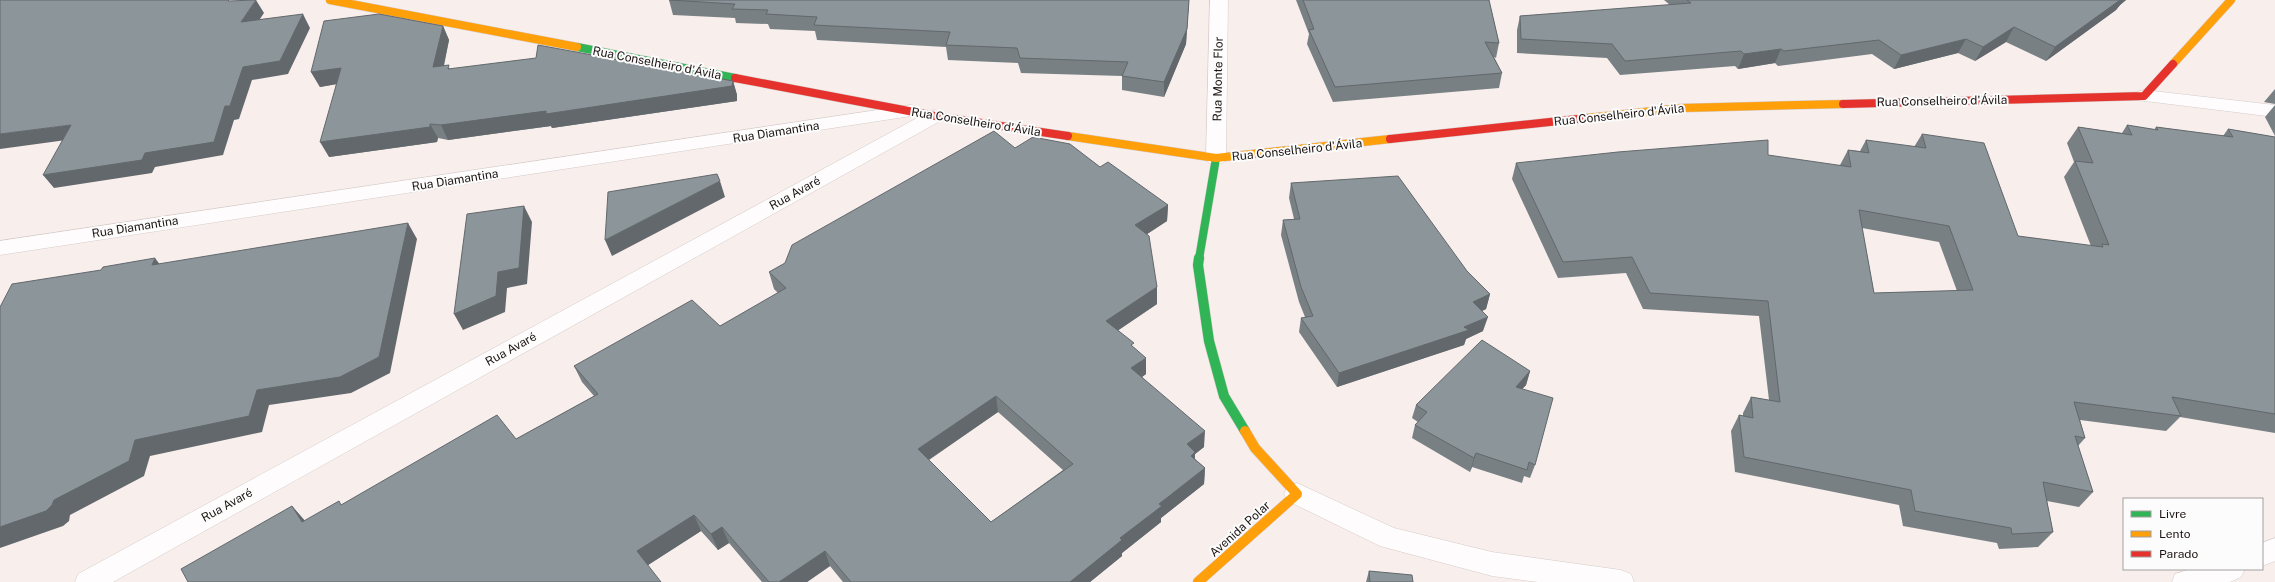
<svg xmlns="http://www.w3.org/2000/svg" width="2275" height="582" viewBox="0 0 2275 582" font-family="'Public Sans',sans-serif">
<rect width="100%" height="100%" fill="#f8eeec"/>
<g fill="none" stroke-linecap="round" stroke-linejoin="round">
<g stroke="#d5ccca" stroke-width="1">
<path id="street" d="M1210,0H1228L1226,158L1223,163L1216,164L1209,163L1206,158Z
M2144,90L2275,105V117L2137,100L2135,96L2137,92Z
M911,105L918,107L920,111L918,115L0,255V241Z
M935,110L942,112L945,116L942,120L113,582H75L78,574L928,112Z
M1297,483L1394,528L1492,552L1621,570L1631,574L1634,582H1538L1492,576L1380,546L1288,501L1284,494L1288,487Z
M2275,538V561L2262,566V543Z
M2190,569H2245L2241,577L2230,582H2172L2175,574Z"/>
</g>
<g stroke="#d5ccca" stroke-width="9">
<path id="fast-far1" d="M577,47L735,78
M1199,259L1216,158"/>
</g>
<g stroke="#d5ccca" stroke-width="11">
<path id="fast" d="M1199,258L1198,265L1209,341L1224,396L1245,431"/>
</g>
<g stroke="#d5ccca" stroke-width="9">
<path id="slow-far1" d="M330,0L577,47
M2173,64L2231,0
M1587,118L1682,108L1843,104
M1068,136L1216,158L1390,139"/>
</g>
<g stroke="#d5ccca" stroke-width="11">
<path id="slow" d="M1198,582L1297,494L1255,448L1245,431"/>
</g>
<g stroke="#d5ccca" stroke-width="9">
<path id="jam" d="M735,78L935,116L1068,136
M1843,104L2144,96L2173,64
M1390,139L1587,118"/>
</g>
<use href="#street" fill="#fefcfc" fill-rule="evenodd"/>
<use href="#fast-far1" stroke="#30b455" stroke-width="8"/>
<use href="#fast" stroke="#30b455" stroke-width="10"/>
<use href="#slow-far1" stroke="#ff9f0a" stroke-width="8"/>
<use href="#slow" stroke="#ff9f0a" stroke-width="10"/>
<use href="#jam" stroke="#e5322d" stroke-width="8"/>
</g>
<path fill="#788084" fill-rule="evenodd" d="M669,0H1189L1186,44L1164,97L1122,90V76L1021,73L1018,63L948,60L946,47L817,40L815,31L770,29L768,24L736,23L735,18L673,15Z
M1296,0H1489L1499,43L1496,58L1494,57L1502,73L1499,88L1333,102L1307,44L1309,34Z
M1664,0H2126L2120,5L2116,10L2046,61L2006,42L1975,61L1958,53L1894,69L1872,54L1778,66L1775,63L1738,69L1735,66L1620,75L1607,58L1517,53V30L1520,16L1670,5Z
M443,26L449,40L444,66L451,69L733,81L737,95V101L552,128L551,126L448,140L438,138L437,142L329,157L336,84L320,87L311,72Z
M2275,89V104L2264,102Z
M2275,105V136L2265,117Z
M2127,125L2154,130L2156,127L2223,136L2228,129L2275,137V433L2180,417L2166,431L2080,420L2085,438L2078,446L2093,492L2079,507L2047,501L2053,532L2038,547L1999,549L1997,543L1903,526L1899,505L1735,472L1731,431L1739,415L1743,416V413L1751,397L1769,400L1759,316L1643,309L1626,273L1558,278L1512,179L1516,163L1840,165L1848,150L1860,151L1866,140L1914,147L1922,134L2018,236L2091,246L2064,177L2074,162L2067,143L2078,127L2122,133ZM1862,228L1939,242L1957,291L1874,293Z
M1015,148L1100,167L1168,205L1167,221L1147,234L1157,287V304L1118,330L1134,348L1146,374L1142,377L1204,447L1195,454V459L1205,468L1204,484L1161,518V522L1122,553V556L1090,582H843L830,566L807,582H762L729,543L718,550L701,531L648,565L188,582L292,506L305,521L342,505L516,439L594,396L582,382L574,366L720,326L778,293L774,289L769,272ZM998,412L1063,470L991,522L929,460Z
M1291,183L1467,271L1490,294L1486,309L1482,311L1483,331L1466,339L1464,345L1337,387L1299,332L1301,318L1305,317L1299,302L1281,235L1283,220L1294,219L1289,198Z
M1530,371L1526,385L1522,389L1535,465L1530,478L1524,476L1522,483L1472,467L1470,472L1412,438L1415,425L1418,422L1412,418L1416,405Z
M1369,571L1413,582H1366Z"/>
<path fill="#62686c" d="M256,0L264,13L249,35L241,22Z
M1189,0L1186,44L1164,97V82Z
M2120,0H2126L2120,5L2116,10L2046,61L2055,47Z
M303,14L310,28L288,74L252,80L239,119L234,120L223,155L155,167L152,173L54,188L43,175L225,106L243,67Z
M443,26L449,40L440,82L433,67Z
M2014,27L2006,42L1975,61L1983,47Z
M1966,39L1958,53L1894,69L1901,55Z
M1781,49L1775,63L1738,69L1744,54Z
M341,68L349,82L320,87L311,72Z
M733,81L737,95V101L552,128L551,126L448,140L441,125Z
M430,124L438,138L437,142L329,157L320,142Z
M71,125L81,138L0,149V134Z
M720,181L725,197L612,256L605,240Z
M1168,205L1167,221L1135,242V225Z
M524,206L532,222L527,284L507,288L505,312L463,330L454,314L498,272Z
M408,223L417,239L390,373L351,393L269,405L262,432L150,456L144,476L70,515L69,521L63,526L0,548V527L54,500L135,440L257,390Z
M155,258L167,274L152,265Z
M1157,287V304L1107,338L1106,321Z
M1490,294L1486,309L1469,317L1473,302Z
M1488,317L1483,331L1466,339L1464,345L1337,387L1339,373L1464,327Z
M1146,358V374L1131,385V368Z
M1530,371L1526,385L1512,400L1516,387Z
M996,396L998,412L921,465L918,449Z
M1205,431L1204,447L1195,454L1194,469L1187,444Z
M1476,453L1472,467L1470,472L1474,458Z
M1205,468L1204,484L1161,518V522L1122,553V556L1090,582H1070L1159,504Z
M292,506L306,522H302Z
M694,515L701,531L645,567L637,551Z
M722,527L729,543L718,550L711,534Z
M825,551L830,566L807,582H779Z"/>
<path fill="#8c959a" stroke="#62686c" fill-rule="evenodd" d="M0,0H229L228,1L256,0L241,22L303,14L280,61L243,67L230,106H225L214,142L145,153L142,160L43,175L71,125L0,134Z
M669,0H1189L1187,29L1164,82L1122,76L1128,62L1020,58L1017,48L946,45L950,32L814,25L817,17L766,14L768,10L732,9L735,4Z
M1303,0H1489L1499,43L1485,42L1502,73L1335,87L1309,30L1314,29Z
M1687,0H2120L2055,47L2014,27L1983,47L1966,39L1901,55L1879,40L1784,51L1781,49L1744,54L1741,51L1625,61L1612,44L1521,39L1520,16L1691,3Z
M379,14L443,26L433,67L449,65L448,69L536,58L538,45L733,81L732,86L546,114V111L441,125L430,124V127L320,142L341,68L311,72L324,21Z
M2127,125L2158,130L2156,127L2233,137L2228,129L2275,137V414L2172,397L2181,416L2074,402L2085,438L2075,436L2093,492L2043,482L2053,532L2012,534L2011,528L1915,511L1911,490L1744,457L1739,415L1753,418L1751,397L1780,402L1768,301L1650,293L1632,257L1563,262L1516,163L1618,152L1768,140V155L1851,167L1848,150L1869,153L1866,140L1926,148L1922,134L1984,143L2018,236L2103,247L2102,244L2109,245L2075,161L2093,163L2078,127L2132,135ZM1859,210L1949,226L1973,290L1874,293Z
M994,131L1015,148L1033,137L1070,144L1100,167L1108,162L1168,205L1135,225L1149,236L1157,287L1106,321L1134,343L1131,345L1146,358L1131,368L1205,431L1187,444L1195,452L1191,456L1205,468L1159,504L1162,506L1120,538L1122,540L1070,582H851L825,551L779,582H769L722,527L711,534L694,515L637,551L661,582H188L181,569L292,506L302,522L339,501L341,505L497,415L516,439L598,394L574,366L692,300L720,326L786,288L769,272L785,263L792,245ZM996,396L1073,464L991,522L918,449Z
M717,174L720,181L605,240L608,192Z
M1398,176L1467,271L1490,294L1473,302L1488,317L1464,327L1469,330L1339,373L1301,318L1313,316L1301,287L1283,220L1300,219L1291,183Z
M524,206L519,268L498,272L496,296L454,314L467,214Z
M408,223L379,357L340,377L257,390L249,416L135,440L129,461L54,500L52,505L46,511L0,527V307L12,284L101,270L103,267L155,258L152,265Z
M1482,340L1530,371L1516,387L1553,398L1535,465L1529,462L1527,470L1476,453L1474,458L1415,425L1427,412L1416,405Z
M1369,571L1412,575L1413,582H1370Z"/>
<g text-anchor="middle" stroke-width="4" stroke-linejoin="round" paint-order="stroke">
<g font-size="12" fill="#1b1311" stroke="#fcfcfc">
<text transform="translate(657 63) rotate(11)" y="4">Rua Conselheiro d'Ávila</text>
<text transform="translate(1218 79) rotate(-89)" y="4">Rua Monte Flor</text>
<text transform="translate(1942 101) rotate(-1)" y="4">Rua Conselheiro d'Ávila</text>
<text transform="translate(1619 115) rotate(-6)" y="4">Rua Conselheiro d'Ávila</text>
<text transform="translate(976 122) rotate(9)" y="4">Rua Conselheiro d'Ávila</text>
<text transform="translate(776 132) rotate(-9)" y="4">Rua Diamantina</text>
<text transform="translate(1297 150) rotate(-6)" y="4">Rua Conselheiro d'Ávila</text>
<text transform="translate(455 180) rotate(-9)" y="4">Rua Diamantina</text>
<text transform="translate(795 193) rotate(-29)" y="4">Rua Avaré</text>
<text transform="translate(135 227) rotate(-9)" y="4">Rua Diamantina</text>
<text transform="translate(511 349) rotate(-29)" y="4">Rua Avaré</text>
<text transform="translate(227 505) rotate(-29)" y="4">Rua Avaré</text>
<text transform="translate(1240 529) rotate(-42)" y="4">Avenida Polar</text>
</g>
</g>
<rect x="2123" y="498" width="140" height="72" fill="#fcfcfc" stroke="#a29f9e"/>
<rect x="2131" y="511" width="20" height="6" fill="#30b455" stroke="#a29f9e"/>
<text x="2159" y="518" font-size="12" fill="#1b1311">Livre</text>
<rect x="2131" y="531" width="20" height="6" fill="#ff9f0a" stroke="#a29f9e"/>
<text x="2159" y="538" font-size="12" fill="#1b1311">Lento</text>
<rect x="2131" y="551" width="20" height="6" fill="#e5322d" stroke="#a29f9e"/>
<text x="2159" y="558" font-size="12" fill="#1b1311">Parado</text>
</svg>
